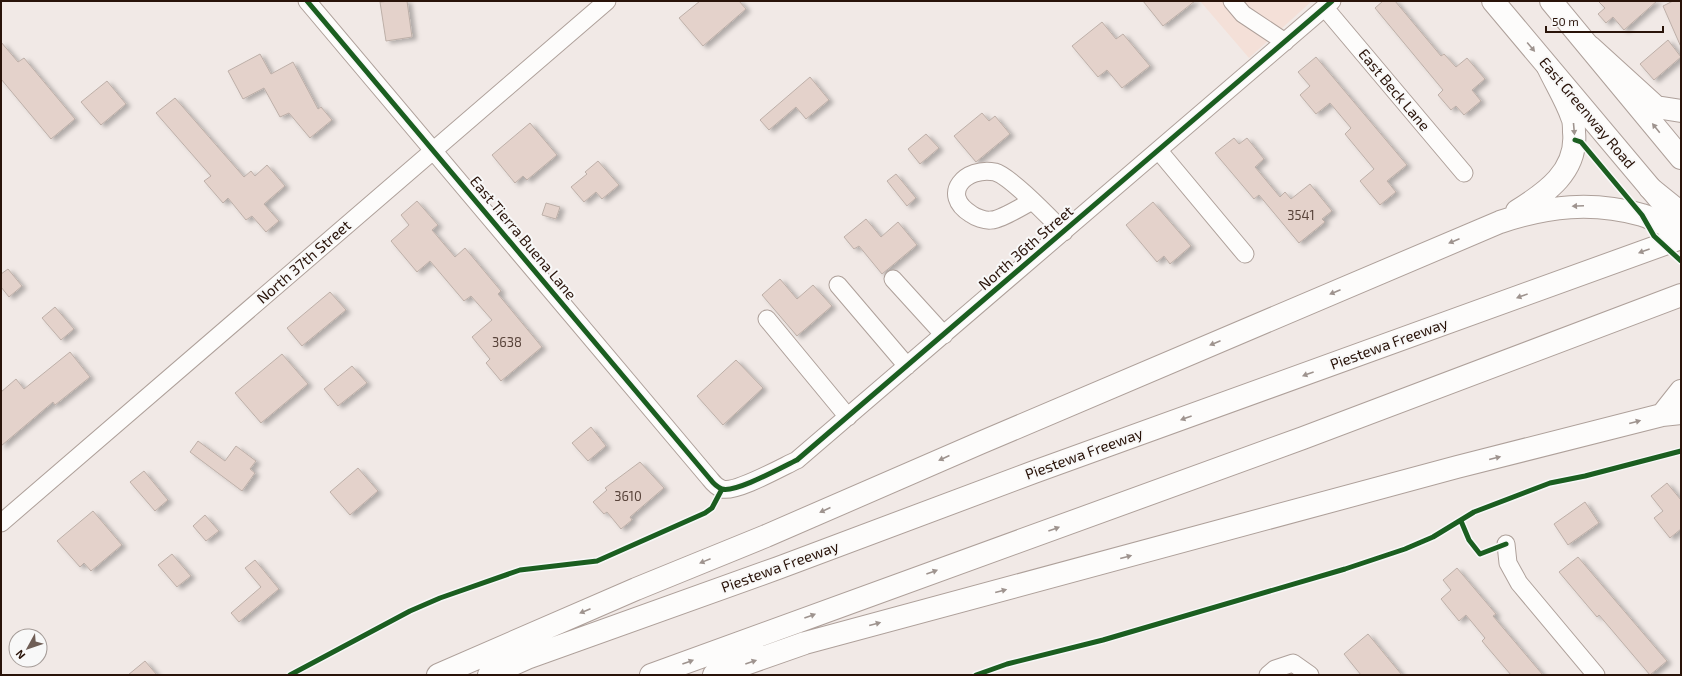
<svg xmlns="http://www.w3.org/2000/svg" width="1682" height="676" viewBox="0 0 1682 676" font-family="'Exo 2',sans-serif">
<defs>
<filter id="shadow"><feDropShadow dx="4.5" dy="2.5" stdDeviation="2" flood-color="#0004"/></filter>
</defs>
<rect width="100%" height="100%" fill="#f1e9e6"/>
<path fill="#f4e0d8" d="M1200,1H1312L1249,58Z"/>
<path fill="#e4d2cb" stroke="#bdafa8" filter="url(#shadow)" d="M390,1H407L412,37L386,41L380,2Z
M700,1H739L746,9L703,46L679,18Z
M1143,1H1195L1163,26Z
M1383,1H1395L1441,56L1444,54L1456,67L1467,58L1485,79L1472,90L1481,101L1464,115L1456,106L1451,110L1438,95L1443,90L1375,8Z
M1598,1H1657L1624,30L1613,17L1606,23L1598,14L1605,8Z
M1673,1H1681V47L1663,6Z
M1102,22L1116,39L1123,34L1150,66L1122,88L1107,70L1098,77L1072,46Z
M1668,40L1681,57L1654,80L1640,64Z
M1,42L18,62L24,58L75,119L51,139L1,79Z
M260,54L271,74L293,62L318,109L321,107L332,120L310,138L289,113L280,117L264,88L243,99L228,71Z
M1316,57L1407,165L1387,181L1396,192L1380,205L1360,181L1374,169L1345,134L1351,128L1330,103L1316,114L1300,95L1310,86L1298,72Z
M810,77L829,100L806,119L796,107L769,130L760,120Z
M107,81L126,104L101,125L81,102Z
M175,98L244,177L251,171L255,176L267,165L285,186L264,204L279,221L266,232L252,216L246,220L228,198L223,203L204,181L211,176L156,113Z
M982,113L989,121L995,116L1010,134L976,162L954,136Z
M530,123L557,155L527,180L523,176L515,183L492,155Z
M926,134L939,148L920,164L908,149Z
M1234,138L1239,144L1247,138L1264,159L1255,167L1280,197L1285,192L1291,199L1310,184L1332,211L1322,219L1325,222L1299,243L1259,195L1254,199L1215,153Z
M598,161L619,185L602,199L596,192L584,202L571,187L587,174L585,172Z
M896,174L916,198L907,206L887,181Z
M417,201L438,225L432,230L455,257L465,248L501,291L498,294L542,347L501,381L486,363L490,359L472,337L492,320L471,296L464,301L430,261L417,272L391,241L409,225L401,215Z
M1153,202L1191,246L1170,264L1164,256L1157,262L1126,225Z
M546,203L560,207L556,219L542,215Z
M866,219L881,237L898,222L917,245L882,274L859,246L854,249L844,237Z
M8,269L22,286L9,297L1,287V274Z
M780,279L797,299L813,285L832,306L797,336L762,295Z
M330,292L346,310L302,346L287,328Z
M55,307L74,329L61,340L42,318Z
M70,352L90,377L55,405L53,402L1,446V392L16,379L24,389Z
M282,354L308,384L261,423L235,393Z
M736,360L763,388L723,425L697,396Z
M352,366L367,383L338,406L324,389Z
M591,427L606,446L588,461L572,443Z
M198,441L225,461L236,446L256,461L250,469L255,473L242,491L190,452Z
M640,462L664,488L630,517L632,520L621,529L607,512L604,514L593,502L607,490L605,488Z
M358,468L378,491L350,515L330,492Z
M144,471L168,500L155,511L130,482Z
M1667,483L1681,500V529L1670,538L1654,518L1663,511L1651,496Z
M1585,502L1599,523L1568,545L1554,524Z
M93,511L122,545L91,571L84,563L80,567L57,541Z
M205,515L219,531L206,541L193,526Z
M172,554L191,576L177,587L158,565Z
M1578,557L1667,661L1650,675L1599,615L1597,617L1559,572Z
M255,560L279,589L239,622L231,613L261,587L245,568Z
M1457,568L1496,614L1493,616L1543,675H1511L1482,641L1485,638L1466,615L1459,621L1441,599L1451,590L1443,580Z
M1368,634L1402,675H1361L1344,654Z
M145,661L157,675H128Z"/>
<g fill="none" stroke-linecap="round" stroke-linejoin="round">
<g stroke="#aea09a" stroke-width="19">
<path id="minor" d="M307,1L710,479C713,483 717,487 722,489C736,493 782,467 797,460L1332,1
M1232,1L1243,14L1285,42
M1325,8L1464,173
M1159,151L1245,254
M1032,201C1023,206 1000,220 991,220C985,221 975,217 971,214C939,194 966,166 995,172C1010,176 1051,219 1064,232
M893,279L944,335
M838,285L907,366
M767,319L848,417
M1,523L607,1
M1506,544L1508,563L1519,583L1596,675
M1268,675L1275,669L1293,663L1310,675"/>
</g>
<g stroke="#aea09a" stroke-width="24">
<path id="major" d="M1493,1L1662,202
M1551,1L1681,158"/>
</g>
<g stroke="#aea09a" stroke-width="24">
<path id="highway" d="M1590,47L1656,107L1681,111
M1650,188L1681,213
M1517,211C1546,193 1578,171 1574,132C1574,127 1574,121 1572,117C1566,100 1556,84 1548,67
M1662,415L1681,391
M438,675L636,589L766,536L980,443L1500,222C1548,206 1592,201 1642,215C1655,219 1668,227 1681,232
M489,675L527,658L778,568L1034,472L1681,238
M651,675L1303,438L1681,295
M714,675L805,643L1457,467L1662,415L1681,413"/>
</g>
<use href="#minor" stroke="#fdfcfb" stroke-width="17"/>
<use href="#major" stroke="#fdfcfb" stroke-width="22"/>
<use href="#highway" stroke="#fdfcfb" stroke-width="22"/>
<g stroke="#f8f8f8" stroke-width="8">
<path id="cycleway" d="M307,1L710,479C713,483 717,487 722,489C736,493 782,467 797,460L1332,1
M1575,140L1581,142L1642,215L1654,236L1681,261
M1461,521L1469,540L1480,554L1506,544
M290,675L410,611L440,598L520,570L597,561L705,513L712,508L722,489
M976,675L1007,664L1103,640L1345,569L1405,549L1433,537L1474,512L1550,483L1585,476L1681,451"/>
</g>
<use href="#cycleway" stroke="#1b5e20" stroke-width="5"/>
</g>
<defs><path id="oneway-solid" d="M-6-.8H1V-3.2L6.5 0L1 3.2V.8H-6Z"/></defs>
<g fill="#9e938e">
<use href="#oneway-solid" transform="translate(1531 47) rotate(50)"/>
<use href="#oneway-solid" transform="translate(1656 128) rotate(-129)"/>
<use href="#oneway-solid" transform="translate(1574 129) rotate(85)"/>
<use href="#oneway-solid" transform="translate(1578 206) rotate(177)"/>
<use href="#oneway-solid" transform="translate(1454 241) rotate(157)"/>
<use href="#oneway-solid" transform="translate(1644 251) rotate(160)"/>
<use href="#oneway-solid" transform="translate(1335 292) rotate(157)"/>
<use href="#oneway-solid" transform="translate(1522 296) rotate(160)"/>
<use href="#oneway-solid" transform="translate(1215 343) rotate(157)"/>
<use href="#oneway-solid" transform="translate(1308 374) rotate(160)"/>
<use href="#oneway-solid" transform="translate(1186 418) rotate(160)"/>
<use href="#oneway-solid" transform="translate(1635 422) rotate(-15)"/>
<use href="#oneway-solid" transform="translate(944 458) rotate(156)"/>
<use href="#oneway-solid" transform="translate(1495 458) rotate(-14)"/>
<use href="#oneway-solid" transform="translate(825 510) rotate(156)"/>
<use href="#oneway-solid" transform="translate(1054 529) rotate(-20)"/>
<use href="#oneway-solid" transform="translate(1126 557) rotate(-15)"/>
<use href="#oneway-solid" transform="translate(705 561) rotate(158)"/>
<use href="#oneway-solid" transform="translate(932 572) rotate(-20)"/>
<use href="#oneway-solid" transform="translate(1001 591) rotate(-15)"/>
<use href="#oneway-solid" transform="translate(585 611) rotate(157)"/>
<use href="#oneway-solid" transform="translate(810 616) rotate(-20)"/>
<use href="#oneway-solid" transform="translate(875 624) rotate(-15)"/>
<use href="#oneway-solid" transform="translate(688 662) rotate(-20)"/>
<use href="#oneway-solid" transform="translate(751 662) rotate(-19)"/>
</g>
<g text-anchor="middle" stroke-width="4" stroke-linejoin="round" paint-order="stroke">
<g font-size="13" fill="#58433a">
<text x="1301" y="220">3541</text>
<text x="507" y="347">3638</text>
<text x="628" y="501">3610</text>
</g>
<g font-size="15" fill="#291309" stroke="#f8f8f8">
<text transform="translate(1394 90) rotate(50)" y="5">East Beck Lane</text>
<text transform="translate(1587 113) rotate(50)" y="5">East Greenway Road</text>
<text transform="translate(523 238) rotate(50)" y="5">East Tierra Buena Lane</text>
<text transform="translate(1026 248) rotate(-41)" y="5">North 36th Street</text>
<text transform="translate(304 262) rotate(-41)" y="5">North 37th Street</text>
<text transform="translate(1389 344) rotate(-20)" y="5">Piestewa Freeway</text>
<text transform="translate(1084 454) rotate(-20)" y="5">Piestewa Freeway</text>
<text transform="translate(780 567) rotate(-20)" y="5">Piestewa Freeway</text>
</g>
</g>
<rect width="1682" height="676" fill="none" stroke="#291309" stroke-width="4"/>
<g transform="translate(28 648) rotate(230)"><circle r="19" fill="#f8f8f8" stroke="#a59c98"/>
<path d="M0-3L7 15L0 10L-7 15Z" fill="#6f5e56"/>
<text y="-6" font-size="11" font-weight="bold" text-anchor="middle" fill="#291309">N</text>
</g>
<path d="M1546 26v6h117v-6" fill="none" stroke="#291309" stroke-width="2"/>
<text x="1552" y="26" font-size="12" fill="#291309" stroke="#f8f8f8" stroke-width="3" paint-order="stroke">50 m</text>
</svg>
